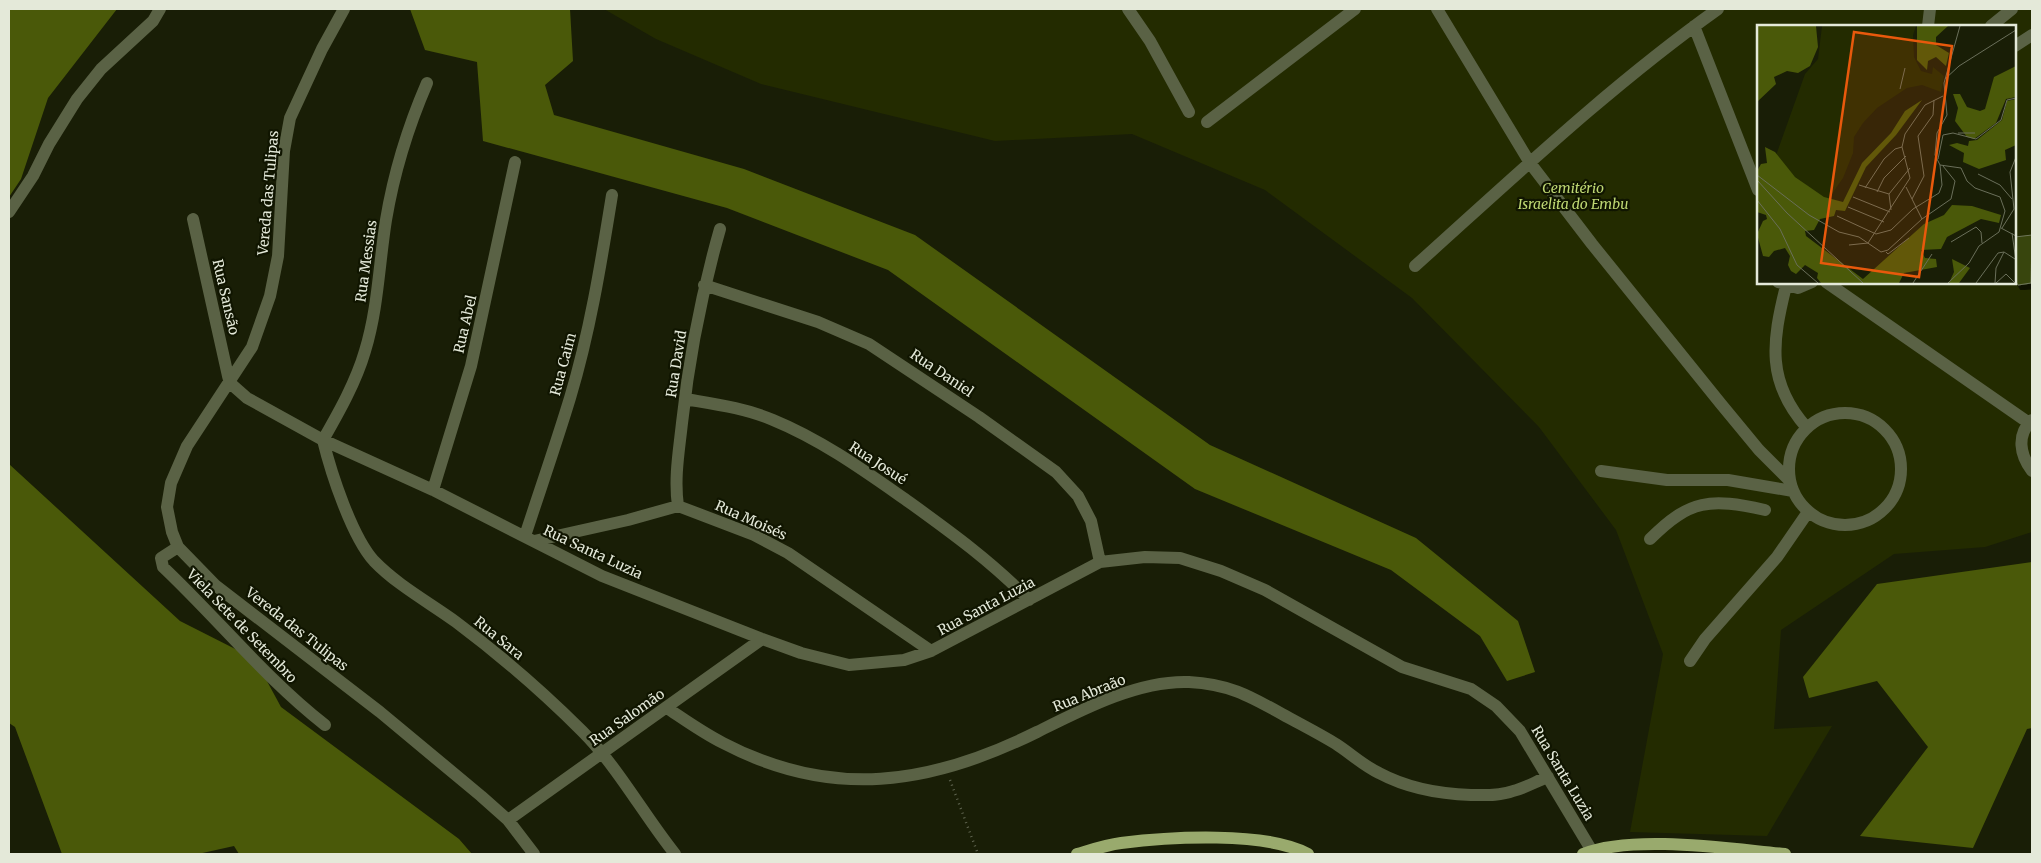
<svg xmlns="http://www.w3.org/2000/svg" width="2041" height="863" viewBox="0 0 2041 863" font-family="Merriweather,serif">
<defs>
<filter id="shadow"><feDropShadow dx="3" dy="5.5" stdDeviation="0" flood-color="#0009"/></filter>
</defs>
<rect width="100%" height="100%" fill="#191e06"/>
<path fill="#232b00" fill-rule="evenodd" d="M604,9H2032V532L1985,547L1894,554L1781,630L1774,729L1832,726L1767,836L1630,832L1663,654L1616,530L1539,427L1412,298L1265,190L1132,134L995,141L761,84L656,39ZM1758,26H2015V282H1758Z"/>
<path fill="#4a5909" d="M9,9H117L48,98L21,179L9,197Z
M410,9H570L573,61L545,85L554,115L744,169L915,235L1210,445L1416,538L1518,621L1535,672L1507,681L1480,636L1391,570L1195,489L888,270L727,208L483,141L477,62L425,50Z
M9,464L180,621L255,659L281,707L459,839L472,854H239L234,846L198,854H62L15,727L9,723Z
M2032,562V728L2027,729L1973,848L1860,836L1928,747L1877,681L1809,698L1803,677L1877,584Z"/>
<path fill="#39450b" stroke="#6f775b" filter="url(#shadow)" d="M2032,235L2031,283L2018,285L2015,280V237Z"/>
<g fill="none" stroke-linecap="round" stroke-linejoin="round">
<path stroke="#606550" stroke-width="2.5" stroke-dasharray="1 4" stroke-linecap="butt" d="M950,780L978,854"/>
<path stroke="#5a6245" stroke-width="12" d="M344,9L322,49L290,118L284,151L278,256L270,296L252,347L187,446L171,483L167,507L172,532L178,547L215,585L380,712L481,796L508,820L534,854
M1128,9L1150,41L1189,112
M1437,9L1530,163L1592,244L1721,404L1759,450L1790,481
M1694,26L1758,190
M1928,26L1930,9
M1991,26L2012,9
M2015,46L2032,35
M1207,122L1355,9
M9,212L33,176L49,144L77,99L101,69L153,21L160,9
M193,219L228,376L230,383L247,398L323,440L433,490L602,576L762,639L801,653L849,665L904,660L931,651L1100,562L1145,557L1180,558L1221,571L1265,590L1402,667L1471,689L1496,706L1520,731L1592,851
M1415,266C1513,178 1610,86 1718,9
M1778,282L1798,288L1812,282
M1826,282L2029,423
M704,285L818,322L869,344L979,417L1056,472L1078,496L1091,521L1100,562
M1786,286C1772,342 1766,382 1807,428
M685,399C714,404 745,408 773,420C822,440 866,472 909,502C952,533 992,562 1029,600
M1789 469a56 56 0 1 1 112 0a56 56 0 1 1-112 0Z
M2032,420C2016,435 2020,455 2032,471
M323,440C331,473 352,537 374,561C397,585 430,603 456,622C500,655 543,692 582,731C618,767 643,814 675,854
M323,440C339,412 356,382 365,351C378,309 379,264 386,220C394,172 408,127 427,83
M1601,471L1667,480H1728L1793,491
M433,490L471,366L515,162
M678,506C674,478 679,451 682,423C689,357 702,292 720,229
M525,536C540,490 556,444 570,398C590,332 601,263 612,195
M1650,539C1690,499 1710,498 1765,510
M534,541L628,520L678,506L754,535L788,553L931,651
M178,547L161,558L163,567C218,619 265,678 325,725
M1690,661L1705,639L1777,557L1808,512
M667,708C685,720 703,733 723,743C832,800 930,785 1037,732C1081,710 1138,680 1189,682C1228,684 1248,695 1282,714C1300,724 1318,733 1336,744C1350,753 1364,766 1379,773C1407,788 1440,794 1471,795C1484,795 1500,796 1513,791C1525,788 1537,781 1548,777
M508,820L762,639"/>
<path stroke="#99aa6d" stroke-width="12" d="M1077,854C1091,850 1106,845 1121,843C1169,837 1266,831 1308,854
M1583,854C1633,834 1730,849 1785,854"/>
</g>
<g text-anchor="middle" stroke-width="4.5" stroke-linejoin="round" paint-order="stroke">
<g font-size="14" font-style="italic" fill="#bed772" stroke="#101500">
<text x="1573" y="193">Cemitério<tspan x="1573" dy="16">Israelita do Embu</tspan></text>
</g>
<g font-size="14" fill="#e4e9d9" stroke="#101500">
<text transform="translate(268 193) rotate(-85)" y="5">Vereda das Tulipas</text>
<text transform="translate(366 261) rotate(-82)" y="5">Rua Messias</text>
<text transform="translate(226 297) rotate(77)" y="5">Rua Sansão</text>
<text transform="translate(465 324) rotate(-77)" y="5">Rua Abel</text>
<text transform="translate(563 364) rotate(-75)" y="5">Rua Caim</text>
<text transform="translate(676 364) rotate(-81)" y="5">Rua David</text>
<text transform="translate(942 373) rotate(34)" y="5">Rua Daniel</text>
<text transform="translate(878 463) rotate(33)" y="5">Rua Josué</text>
<text transform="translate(751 520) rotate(24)" y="5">Rua Moisés</text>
<text transform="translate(593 552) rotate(25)" y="5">Rua Santa Luzia</text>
<text transform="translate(986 606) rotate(-28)" y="5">Rua Santa Luzia</text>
<text transform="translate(242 626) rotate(46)" y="5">Viela Sete de Setembro</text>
<text transform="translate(297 629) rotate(38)" y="5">Vereda das Tulipas</text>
<text transform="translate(499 638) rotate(39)" y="5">Rua Sara</text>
<text transform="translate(1089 693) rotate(-22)" y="5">Rua Abraão</text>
<text transform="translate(627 717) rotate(-35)" y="5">Rua Salomão</text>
<text transform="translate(1563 773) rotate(59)" y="5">Rua Santa Luzia</text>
</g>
</g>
<g transform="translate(1757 25)">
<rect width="259" height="259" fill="#191e06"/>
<path d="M65,1H159L156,10L157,32L164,46L175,49L176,42L187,51L184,67L165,60L150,63L120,83L106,98L97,112L96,128L86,153L70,176L17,136L48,49L61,34Z" fill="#232b00"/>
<path d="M0,1H59L61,22L53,41L41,48L30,46L17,52L19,59L0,77ZM160,1H191L179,12V20L192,28L189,41L179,32L171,36L170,45L160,35ZM259,41V72L249,74L239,98L217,114L210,112L198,96L201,83L196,69H203L210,82L223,86L228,84L237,52ZM259,74V120L248,125L249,135L222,144L206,137L207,128L192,120L200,118L211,121L212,116L220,115L245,95L250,76ZM165,75L139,110L109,142L88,186L79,185L77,191L63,194L57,205L48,206L49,211L106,254L167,199L187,190L195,180L215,181L244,190L242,198L224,194L190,212L184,224L164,225L168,233L179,234L180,242L147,248L142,258H64L60,253L61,248L48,240L39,249L34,246L31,240L33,231L28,223L17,226L12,232L6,231L0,209L6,196L10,194L9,190L0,187V146L4,139L10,138L8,122L18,127L38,152L67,172L86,177L105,138L134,108L148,86ZM195,234L213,243L202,258H192L197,247Z" fill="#4a5909"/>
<path fill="none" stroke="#6a6f5a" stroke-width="1" d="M188,54L202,41L259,5M143,64L148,43M201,108H218M181,134L186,110L196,108L219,114L244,95L250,75L259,73M221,149L243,160L255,174M0,150L52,190L82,207L102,212L124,227L131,225L165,194L194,174L198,156L186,141M0,155L30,188L106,258M102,160L132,169M149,162L165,194M108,163L127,134L138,124L145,122M120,167L127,153L149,131M96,172L133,187M155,174L167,151L161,111L176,90L177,75M0,175L23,204L40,240L61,258M91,182L127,197M134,185L132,169L153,143M80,191L119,209M244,203L259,211M245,203L257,184L253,147L259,132M255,208L259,236M119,209L134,205L156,184L182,168L185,160L183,140M194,217L219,202L224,207L225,218M111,218L153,153L145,122L148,109L168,80L186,71M92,220L111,218M129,227L131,229L152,213M156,258L175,229M191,258L212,238L222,221L242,207L248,186L243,172L218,163L210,156L204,143L183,140L178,130L180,108L190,90L187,58L203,1M219,258L241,228L247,227L258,234M238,258L239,243L247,227M239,258L249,249L258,258"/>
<path fill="#e8590c" fill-opacity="0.15" stroke="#e8590c" stroke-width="2.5" d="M97,7L195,21L162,252L64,238Z"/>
<rect width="259" height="259" fill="none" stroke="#e4e9d9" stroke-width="2.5"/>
</g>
<rect width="2041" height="863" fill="none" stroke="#e4e9d9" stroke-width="20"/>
</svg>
